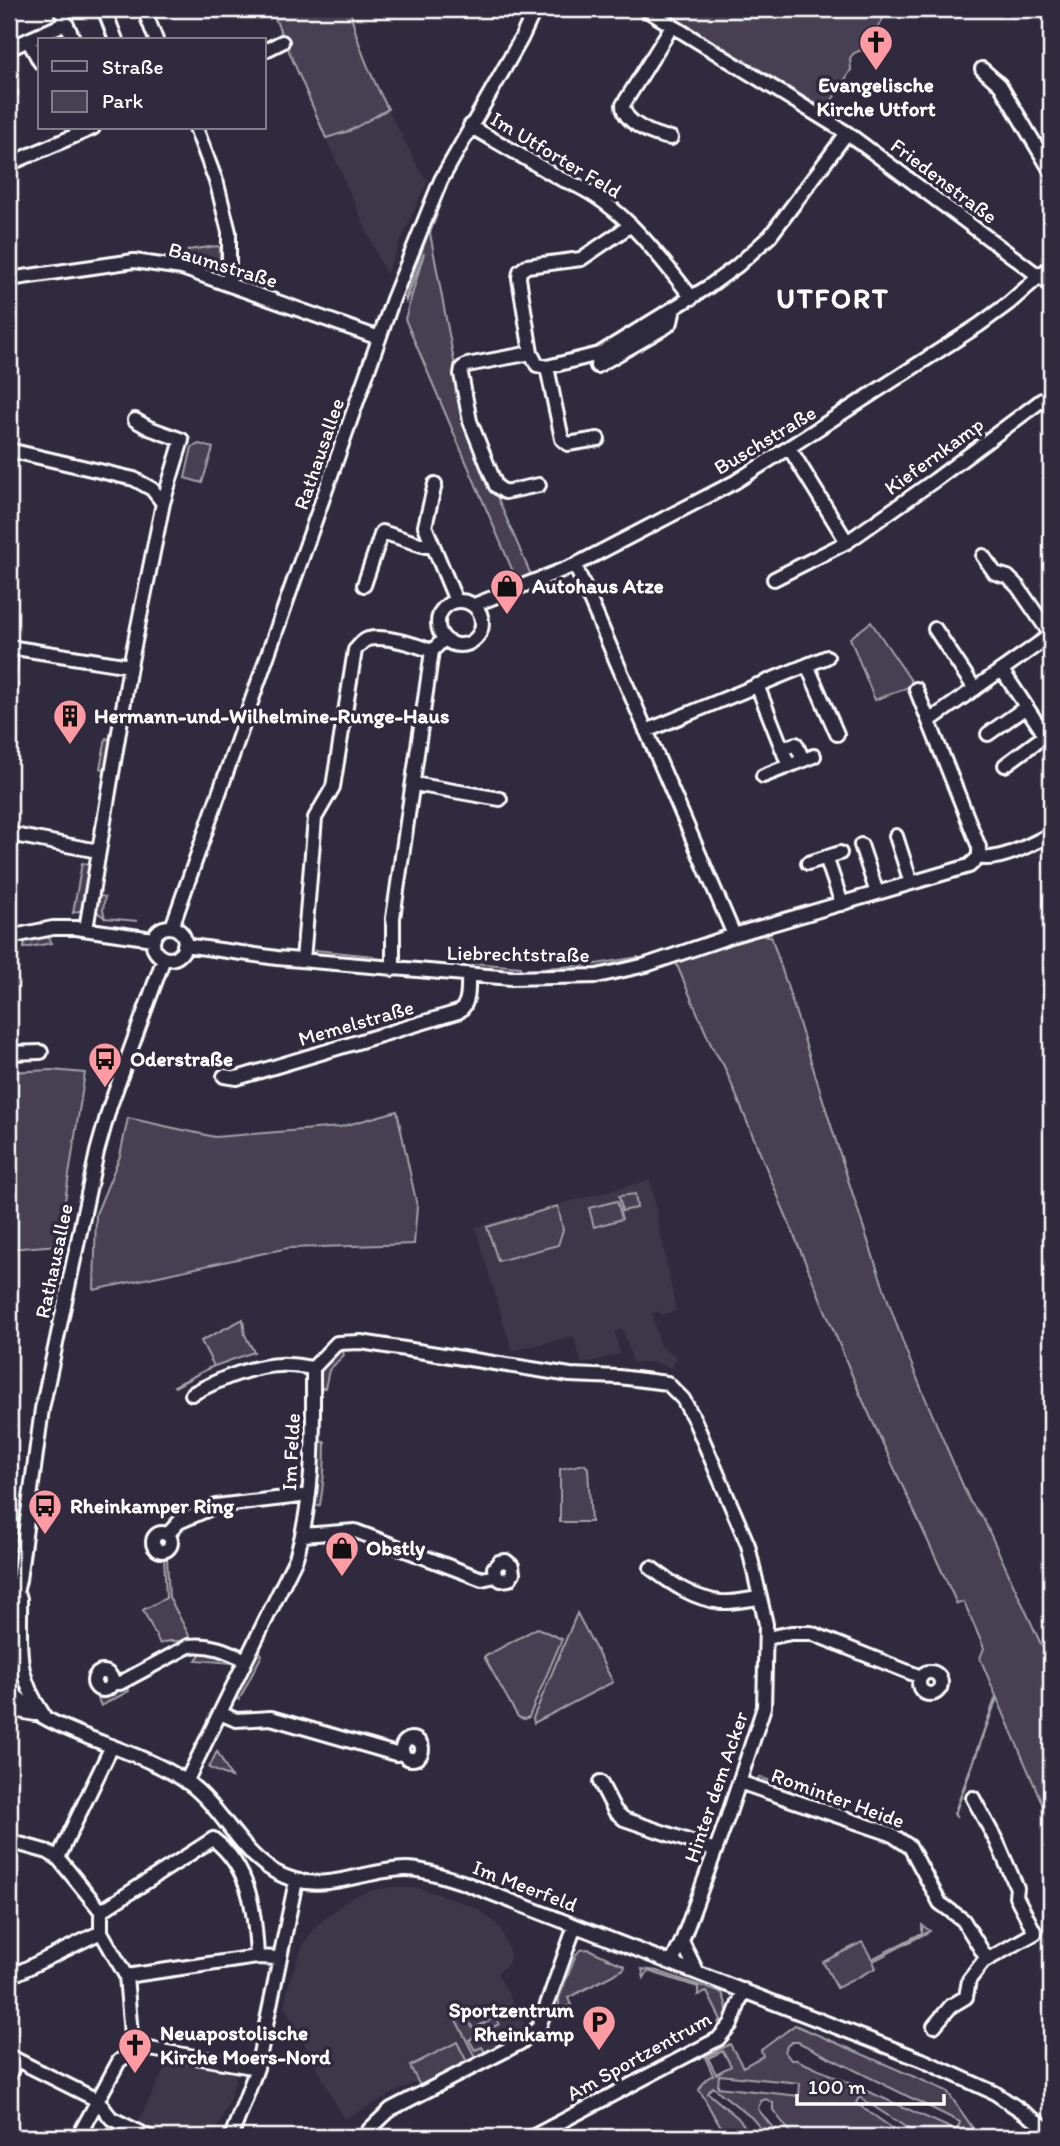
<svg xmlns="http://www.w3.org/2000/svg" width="1060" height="2146" viewBox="0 0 1060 2146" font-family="Itim,sans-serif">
<rect width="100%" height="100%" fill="#2f2a3d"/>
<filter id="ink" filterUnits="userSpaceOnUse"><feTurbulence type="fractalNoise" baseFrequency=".0143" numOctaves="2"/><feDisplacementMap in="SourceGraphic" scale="14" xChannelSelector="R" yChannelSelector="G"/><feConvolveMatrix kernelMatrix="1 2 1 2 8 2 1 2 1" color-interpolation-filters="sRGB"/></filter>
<g filter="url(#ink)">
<path fill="#3c3749" d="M388,109L423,176L428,179L386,275L326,138L349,131Z
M650,1180L676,1311L661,1315L659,1311L652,1314L660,1346L677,1357L672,1368L654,1362L633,1363L623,1329L615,1332L620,1354L582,1364L573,1336L512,1351L475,1227Z
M392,1887L421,1889L450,1898L478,1909L500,1927L510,1953L509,1963L497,1973L530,2033L470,2067L457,2042L410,2066L418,2081L344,2119L284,2006L292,1972L303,1945L317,1925L350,1898L372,1890Z
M171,2056L239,2068L228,2104L213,2137H168L138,2122Z"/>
<path fill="#464152" stroke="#a2a0a8" stroke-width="2" fill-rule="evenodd" d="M271,9H350C357,45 371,76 388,109L349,131L326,138Z
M660,9H889L864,49L854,53L850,58L851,70L826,110Z
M435,214L437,215L430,233L466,425L531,575L529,584L520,588L405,319L424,253L406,301L405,298Z
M217,246L220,248V262L218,265L187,253L188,250Z
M199,444L213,448L202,483L185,478L192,447Z
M871,622L914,685L875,700L850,638Z
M19,655L15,683L18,684C16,693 16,706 9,711V661L12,662Z
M106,738L112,740L108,768L106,770L100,768Z
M82,863L90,864L82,910L73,913Z
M97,895L105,897L103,910L105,918L138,921L105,918L96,911Z
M734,935L771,936C816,1072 855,1211 904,1345C924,1398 948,1450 970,1502L983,1518L1051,1666V1824L997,1698L955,1814L957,1818L954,1814L996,1696L980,1658L984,1648L964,1602L957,1604L859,1392L724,1066L712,1047L673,956Z
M43,936L49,938L52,943L24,948L25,940Z
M315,950L373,956V961L314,955Z
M638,957L640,962L601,970L541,973V968L590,965Z
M473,963L520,967V973L472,970Z
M51,1070L85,1073L58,1245L9,1249V1072Z
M397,1111L417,1206L414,1244L288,1248L94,1290L96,1214L120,1156L128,1118L215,1137L340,1127Z
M635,1194L637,1208L622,1211L619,1196Z
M617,1201L622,1219L594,1227L589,1208Z
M558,1206L563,1230L558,1245L498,1261L487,1227Z
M243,1319L245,1335L254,1352L209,1368L175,1387L174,1386L214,1366L201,1341Z
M342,1349L344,1355L329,1370L325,1388H318C319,1371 325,1356 342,1349Z
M322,1442H325C325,1463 324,1484 320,1505L312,1506L318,1444Z
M584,1464L588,1468L591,1522H560V1469Z
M167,1557L169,1597L192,1641C180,1643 172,1638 160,1644L143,1610L166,1598L164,1558Z
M577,1613L613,1682L534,1723L533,1718Z
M537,1628L562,1639L529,1717L524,1719L518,1717L484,1657Z
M259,1650L262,1655L239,1700L233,1697L255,1651Z
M202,1652L229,1659L233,1663L196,1660Z
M126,1684L129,1691L101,1706L95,1692L104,1695Z
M217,1751L231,1777L209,1768Z
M759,1777L800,1791L799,1796L755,1782Z
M922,1925L930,1931L873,1961L876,1968L837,1988L823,1962L862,1942L872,1959L922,1933Z
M588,1949L625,1966L624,1969L568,1998L571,2005L559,2009V1998L576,1955L580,1950Z
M642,1969L657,1971L722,1993C729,2008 729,2017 720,2030L714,2026L721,2020L707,1992L698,1995V1987L648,1971L644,1978Z
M465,2013L473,2029L495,2017L499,2024L469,2040L475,2050L482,2047L488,2058L478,2063L455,2018Z
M795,2025L947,2091L979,2137H921L859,2097L856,2103L905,2137H794L773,2110V2103L766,2099L761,2101L758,2109L780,2137H768L752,2118L713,2087L708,2093L738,2118L753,2137L731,2136C713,2122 712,2108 699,2090L706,2079L713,2075L705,2057L730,2044L743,2067L763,2056L761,2050ZM792,2042H798L960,2122L957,2131L797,2060H791L785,2052L787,2046ZM723,2051L731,2066L716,2074L708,2058ZM719,2075L800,2083L799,2096L718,2087Z
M457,2042L467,2062L420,2086L410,2066Z"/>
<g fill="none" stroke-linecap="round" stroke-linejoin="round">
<g stroke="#fff" stroke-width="18">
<path id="minor" d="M104,9L116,40
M144,9L156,40
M645,9L847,133L1051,285
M66,23L74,40
M28,40L66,23L60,9
M9,49L28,40L40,62
M264,51L282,42
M982,69L1000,85L1051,171
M9,91L10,93
M470,126L561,179C618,199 656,252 692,298
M196,128L217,184L229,232V283
M671,138C655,136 623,123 623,105L672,26
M9,164L93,128
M631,225L581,259L527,266L520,271L519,278L531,353L537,365L547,367L599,354L708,287L737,266L770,236L847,133
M9,279L134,261L182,268L379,338
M531,353L467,365L462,368L461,374L470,421L496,486L505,492L539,485
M597,366L667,326L671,322L674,308
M547,367L562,439L568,444L598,439
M135,420L149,428L182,440L163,503
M9,450L134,479L152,489L163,503L130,666L86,929
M435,484L425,526L456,601
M847,542L935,480L1042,400
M983,556L995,573L1008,577L1018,587L1051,635
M575,565L734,935
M774,579L847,542L790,449
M364,585L382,532L425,546L432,544
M438 623a22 22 0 1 1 44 0a22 22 0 1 1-44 0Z
M474,605L575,565L735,482L979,325L1009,303L1051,266
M935,629L975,689
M9,647L130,666
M807,665L837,734
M1002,670L1041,729L1043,737L1005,765
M757,685L789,766
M916,689L979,847V857
M929,721L1051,635
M646,731L827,657
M988,734L1026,707
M782,749L796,744L803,760
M763,776L814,756
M414,784L500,799
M9,834L98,851
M896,836L911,883
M861,845L877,893
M826,857L842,904
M808,863L840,853
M172,927L393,299L441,180L521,39L535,9
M153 943a16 16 0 1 1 32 0a16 16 0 1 1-32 0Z
M9,937L53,928H76L153,939
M184,945L277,958L511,978L597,976L646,965L734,935L969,866L979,857C998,863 1034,843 1051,834
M303,960L315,818L333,787L355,650C359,646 362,641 368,639C385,635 416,645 432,651
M393,969V918L432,651L444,639
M9,1053L41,1052
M224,1076L237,1078L458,1012C470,1005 468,987 468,974
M192,1394C218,1380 250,1366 280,1365C291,1364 303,1367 313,1368
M153 1542a9 9 0 1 1 18 0a9 9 0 1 1-18 0Z
M167,1535L179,1522L216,1506L309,1495
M303,1535L355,1531L482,1579L495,1576L501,1580L509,1579L513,1573L512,1566L506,1561L499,1562L494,1568L495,1576
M651,1568C672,1584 694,1599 721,1602C733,1603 748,1599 760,1598
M20,1598C21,1646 14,1671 43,1714
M9,1623L19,1580L42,1409L97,1152L110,1106L164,958
M767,1638L791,1633H811L921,1677
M919 1683a11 11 0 1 1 22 0a11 11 0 1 1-22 0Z
M94 1681a9 9 0 1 1 18 0a9 9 0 1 1-18 0Z
M112,1683H120L189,1646C210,1643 227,1651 246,1660
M9,1690C21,1700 33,1712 47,1719C92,1743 144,1753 187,1782C227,1810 244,1867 295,1880C332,1890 369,1869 406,1869C425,1869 444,1877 462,1882L922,2060L995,2093L1051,2131
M9,1709L35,1714
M220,1713L236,1720L271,1718L396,1754L402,1753
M402 1749a10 10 0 1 1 20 0a10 10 0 1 1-20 0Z
M186,1782L296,1558C315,1495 313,1432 313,1368L337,1343L361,1342L570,1375L619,1377L667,1383L683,1399L694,1419L748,1545L766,1624L764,1707L727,1819L682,1941L672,1962
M600,1782L615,1811L624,1819L715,1850
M739,1782L891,1834L910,1847L940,1903L963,1920L987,1959
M9,1841L48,1852L58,1858L101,1911V1932L126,1976L131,2035L139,2047L119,2061L78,2137
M58,1858L112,1746
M101,1911L213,1839C251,1868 255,1913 257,1957
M682,1941L697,1972
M126,1976L257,1957L278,1958
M9,1977L101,1932
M934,2026L951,2006L966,1997L969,1980L983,1962L1035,1933L1016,1896L1017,1888L997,1842L973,1798
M139,2047L257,2068
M9,2056L97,2100L111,2118L149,2137
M9,2075L16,2060
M369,2130L391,2109L520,2043L539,2027L575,1926
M231,2137L257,2068L296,1881
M532,2137L718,2039L731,2024L744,1990"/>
</g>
<use href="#minor" stroke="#2f2a3d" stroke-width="12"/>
</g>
</g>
<defs>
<g id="church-pin" transform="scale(1.75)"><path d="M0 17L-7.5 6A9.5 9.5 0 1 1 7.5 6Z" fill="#ff9aa2" stroke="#2f2a3d"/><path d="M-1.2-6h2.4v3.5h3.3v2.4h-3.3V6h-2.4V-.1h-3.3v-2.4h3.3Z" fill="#111"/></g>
<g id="shop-pin" transform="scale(1.75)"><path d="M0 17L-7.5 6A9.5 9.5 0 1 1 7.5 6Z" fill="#ff9aa2" stroke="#2f2a3d"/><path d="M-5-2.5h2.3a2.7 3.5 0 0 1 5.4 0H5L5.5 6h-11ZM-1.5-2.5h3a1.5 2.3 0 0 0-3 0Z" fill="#111"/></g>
<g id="building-pin" transform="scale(1.75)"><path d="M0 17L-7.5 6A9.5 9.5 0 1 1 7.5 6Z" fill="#ff9aa2" stroke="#2f2a3d"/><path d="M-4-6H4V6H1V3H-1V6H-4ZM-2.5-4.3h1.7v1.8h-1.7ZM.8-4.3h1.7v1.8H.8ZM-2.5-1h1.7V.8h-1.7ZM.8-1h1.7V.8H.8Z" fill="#111"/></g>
<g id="bus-pin" transform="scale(1.75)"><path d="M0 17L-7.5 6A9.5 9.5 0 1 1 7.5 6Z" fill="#ff9aa2" stroke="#2f2a3d"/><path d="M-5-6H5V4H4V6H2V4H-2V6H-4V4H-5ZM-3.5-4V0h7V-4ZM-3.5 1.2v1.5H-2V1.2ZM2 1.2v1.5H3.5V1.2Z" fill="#111"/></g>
<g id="parking-pin" transform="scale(1.75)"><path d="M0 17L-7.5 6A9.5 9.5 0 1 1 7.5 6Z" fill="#ff9aa2" stroke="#2f2a3d"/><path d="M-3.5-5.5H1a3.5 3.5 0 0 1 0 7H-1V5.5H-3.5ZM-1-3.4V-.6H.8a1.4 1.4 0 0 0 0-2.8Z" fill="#111"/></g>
</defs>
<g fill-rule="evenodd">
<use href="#church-pin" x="876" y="42"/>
<use href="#shop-pin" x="507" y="586"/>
<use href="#building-pin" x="70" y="716"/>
<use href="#bus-pin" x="105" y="1059"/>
<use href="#bus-pin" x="45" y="1506"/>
<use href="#shop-pin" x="342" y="1548"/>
<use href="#parking-pin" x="599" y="2022"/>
<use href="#church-pin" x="135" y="2045"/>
</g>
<g text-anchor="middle" stroke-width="7" stroke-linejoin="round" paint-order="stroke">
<g font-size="21" font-weight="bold" fill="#fff" stroke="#2f2a3d" text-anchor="start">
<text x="876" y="92" text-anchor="middle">Evangelische<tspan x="876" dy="24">Kirche Utfort</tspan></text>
<text x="532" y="593">Autohaus Atze</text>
<text x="94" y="723">Hermann-und-Wilhelmine-Runge-Haus</text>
<text x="130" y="1066">Oderstraße</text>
<text x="70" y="1513">Rheinkamper Ring</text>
<text x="366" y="1555">Obstly</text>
<text x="574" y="2017" text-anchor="end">Sportzentrum<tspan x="574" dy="24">Rheinkamp</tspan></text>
<text x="160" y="2040">Neuapostolische<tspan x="160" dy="24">Kirche Moers-Nord</tspan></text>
</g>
<g font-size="21" fill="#fff" stroke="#2f2a3d">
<text transform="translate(556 155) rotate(31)" y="7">Im Utforter Feld</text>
<text transform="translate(944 181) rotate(37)" y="7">Friedenstraße</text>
<text transform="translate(223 265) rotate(17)" y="7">Baumstraße</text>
<text transform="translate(765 440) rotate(-31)" y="7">Buschstraße</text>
<text transform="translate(319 454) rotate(-71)" y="7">Rathausallee</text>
<text transform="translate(934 456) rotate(-36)" y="7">Kiefernkamp</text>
<text transform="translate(518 954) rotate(1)" y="7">Liebrechtstraße</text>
<text transform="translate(356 1023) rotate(-16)" y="7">Memelstraße</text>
<text transform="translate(54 1261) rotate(-78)" y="7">Rathausallee</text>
<text transform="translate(291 1452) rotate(-87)" y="7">Im Felde</text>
<text transform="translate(716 1787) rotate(-71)" y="7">Hinter dem Acker</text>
<text transform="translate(838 1798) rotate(20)" y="7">Rominter Heide</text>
<text transform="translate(525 1886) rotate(21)" y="7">Im Meerfeld</text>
<text transform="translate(639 2056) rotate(-29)" y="7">Am Sportzentrum</text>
</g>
<g font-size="28" font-weight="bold" letter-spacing="2" fill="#fff" stroke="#2f2a3d">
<text x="833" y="308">UTFORT</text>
</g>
</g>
<rect width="1060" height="2146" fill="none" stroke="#2f2a3d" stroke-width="35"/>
<rect x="18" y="18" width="1025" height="2111" fill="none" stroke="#fff" stroke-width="2.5" filter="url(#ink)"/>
<rect x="38" y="38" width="228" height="91" fill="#2f2a3d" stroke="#827f8b" stroke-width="2"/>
<rect x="52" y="61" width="35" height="10" fill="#2f2a3d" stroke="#827f8b" stroke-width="2"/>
<text x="102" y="74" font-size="21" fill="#ffffff">Straße</text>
<rect x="52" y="91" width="35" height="21" fill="#464152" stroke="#827f8b" stroke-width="2"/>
<text x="102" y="108" font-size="21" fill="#ffffff">Park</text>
<path d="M797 2094v10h147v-10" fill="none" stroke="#ffffff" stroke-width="3.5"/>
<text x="808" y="2094" font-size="21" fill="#ffffff" stroke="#2f2a3d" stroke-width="5" paint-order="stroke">100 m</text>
</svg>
